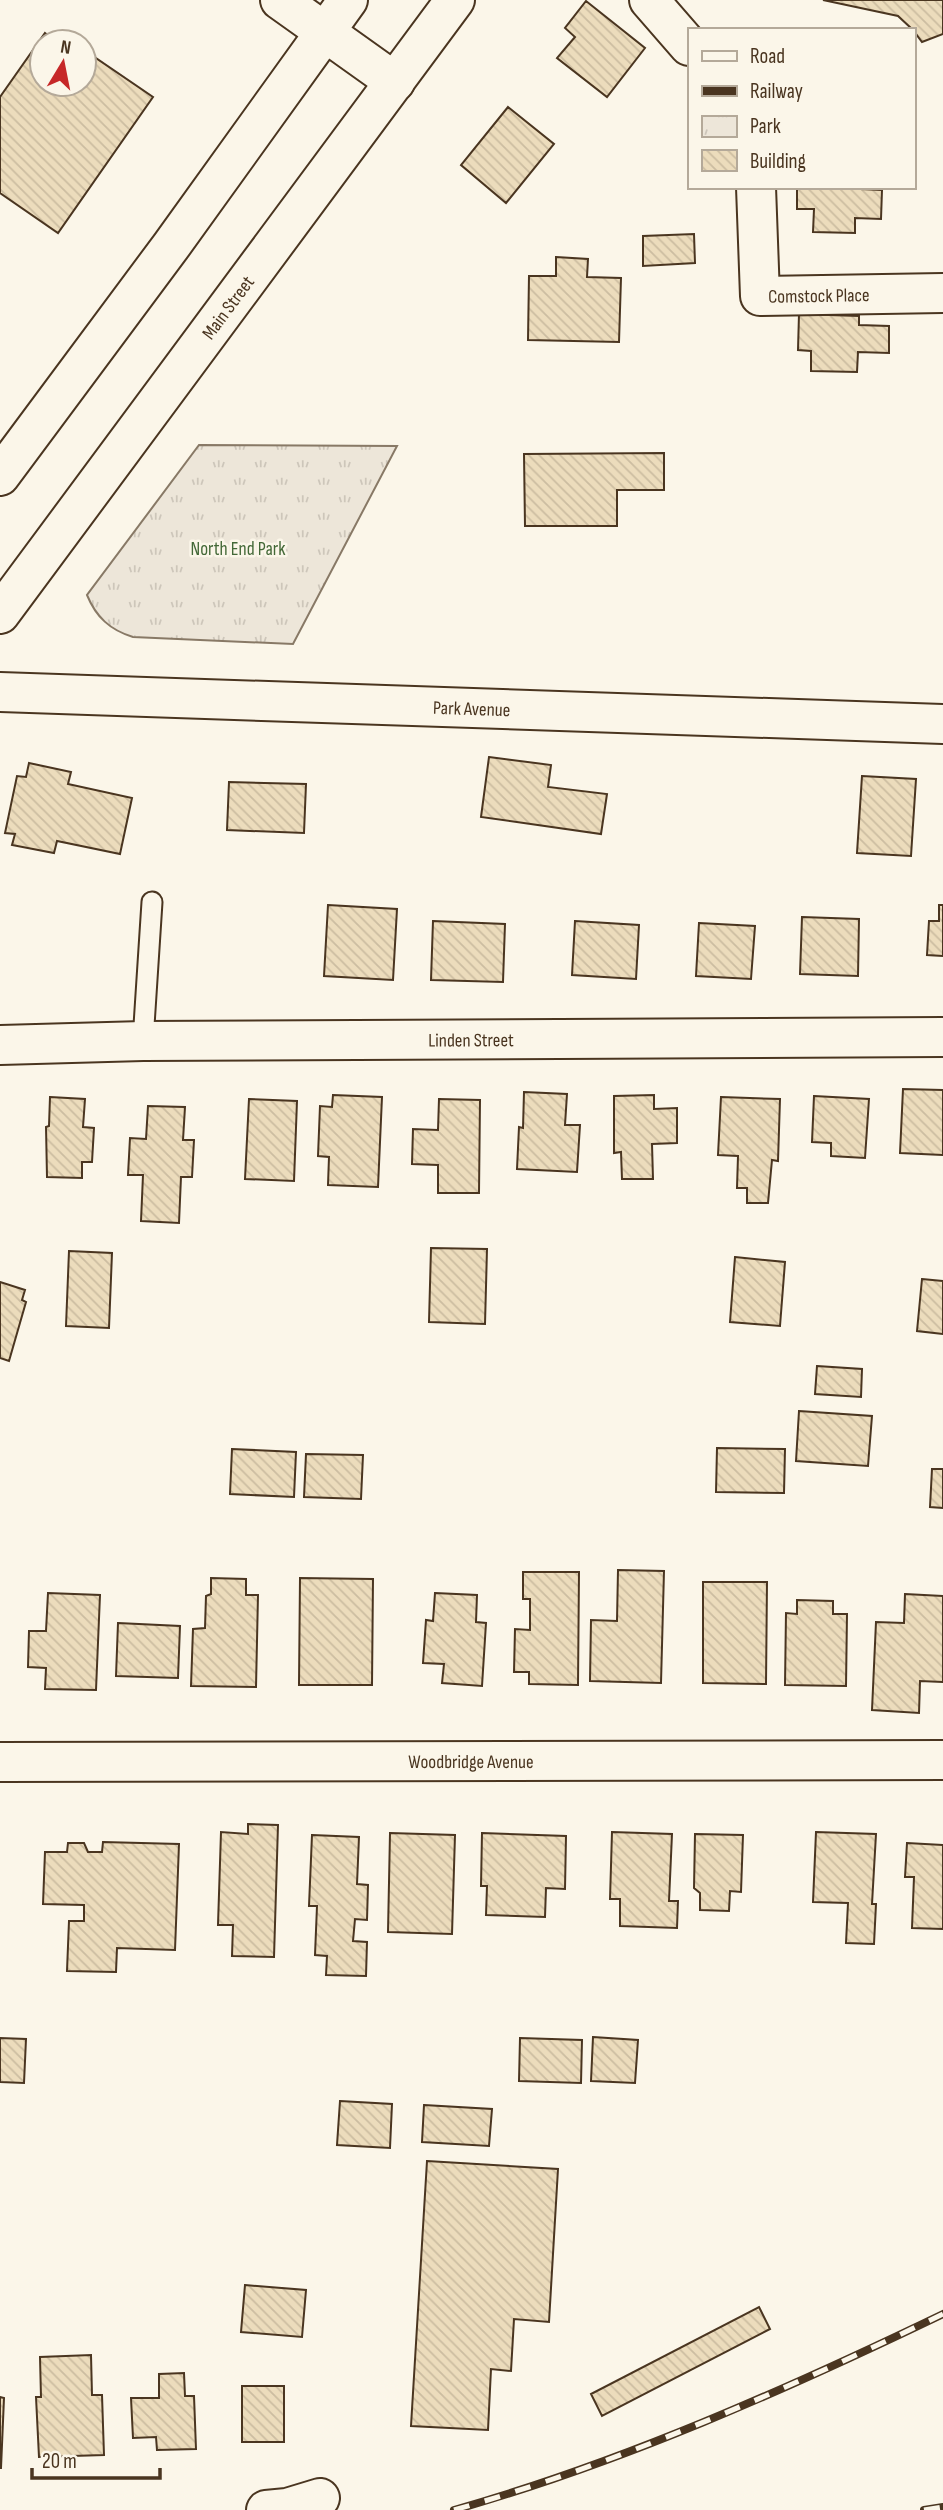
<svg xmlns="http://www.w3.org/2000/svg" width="943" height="2510" viewBox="0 0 943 2510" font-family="'Sofia Sans Condensed',sans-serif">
<defs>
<pattern id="park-tufts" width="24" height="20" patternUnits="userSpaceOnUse" patternTransform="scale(1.75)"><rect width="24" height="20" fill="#ede6d9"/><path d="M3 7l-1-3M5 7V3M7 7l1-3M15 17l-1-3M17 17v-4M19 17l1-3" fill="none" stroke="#cdc6ba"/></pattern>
<pattern id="building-back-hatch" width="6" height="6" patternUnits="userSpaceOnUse" patternTransform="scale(1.75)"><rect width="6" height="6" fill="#ecdcbc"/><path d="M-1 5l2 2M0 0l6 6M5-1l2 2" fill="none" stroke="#ccbda1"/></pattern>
</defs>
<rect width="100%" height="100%" fill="#fbf6e9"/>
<path fill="url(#park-tufts)" stroke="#887966" stroke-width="2" d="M199,445L397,446L293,644L133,637C110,630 96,617 87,595Z"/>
<path fill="url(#building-back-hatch)" stroke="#4a3520" stroke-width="2" d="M823,0H943V34L922,42L913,30L898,16Z
M586,1L645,48L607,97L557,58L575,37L565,28Z
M45,33L58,42H42V84H84V50L153,97L58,233L0,193V97Z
M508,107L554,144L506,203L461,165Z
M797,187H861V189L882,190L881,219L855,218V233L813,232L814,209H797Z
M694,234L695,263L643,266V236Z
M556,257L588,259L587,277L621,278L619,342L528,340L529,276H556Z
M799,314L859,316V325L889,326V353L858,352L857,372L811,371V351L798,350Z
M664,453V490H617V526H525L524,454Z
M489,757L551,765L548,787L607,794L601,834L481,817Z
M29,763L71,772L68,784L132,798L120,854L57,841L54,853L12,845L15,834L5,833L17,776L26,777Z
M862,776L916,779L911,856L857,853Z
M229,782L306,784L304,833L227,830Z
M328,905L397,909L393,980L324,976Z
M939,905H943V956L927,955L929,921H939Z
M802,917L859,919L858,976L800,974Z
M433,921L505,924L503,982L431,980Z
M575,921L639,925L636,979L572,975Z
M699,923L755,926L751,979L696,976Z
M903,1089L943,1090V1155L900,1153Z
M524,1092L567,1094L565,1125H580L577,1172L517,1169L519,1127L523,1128Z
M333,1095L382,1097L378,1187L328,1185L329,1157L318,1156L320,1106L332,1107Z
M654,1095V1109L677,1108V1143L652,1144L653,1179H622L621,1152L614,1153V1096Z
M814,1096L869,1099L865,1158L831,1156V1143L812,1142Z
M50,1097L85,1099L83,1127L94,1128L92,1162H82V1178L47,1177L46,1127L49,1126Z
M721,1097L780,1099L778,1161L772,1160L768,1203H747V1188H737L738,1156L718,1155Z
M249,1099L297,1101L294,1181L245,1179Z
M439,1099L480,1100L479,1193H438V1165L412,1164L413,1129L438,1130Z
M148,1106L185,1107L183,1140H194L192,1177H181L179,1223L141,1221L143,1175H128L130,1138L146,1139Z
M431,1248L487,1249L485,1324L429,1322Z
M69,1251L112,1253L109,1328L66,1326Z
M735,1257L785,1262L780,1326L730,1322Z
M922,1279L943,1281V1334L917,1331Z
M0,1282L25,1290L22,1300L26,1302L9,1361L0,1358Z
M817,1366L862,1369L861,1397L815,1394Z
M799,1411L872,1416L868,1466L796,1461Z
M717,1448L785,1449L784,1493L716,1492Z
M232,1449L296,1452L294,1497L230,1494Z
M306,1454L363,1455L361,1499L304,1497Z
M932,1469H943V1508L930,1507Z
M618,1570L664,1571L661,1683L590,1681L591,1620L617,1621Z
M523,1572H579L578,1685L529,1684V1672H514L515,1629L530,1630V1599H523Z
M211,1578L246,1579V1595H258L256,1687L191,1686L193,1629L205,1628L206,1596L211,1594Z
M300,1578L373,1579L372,1685H299Z
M703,1582H767L766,1684L703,1683Z
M48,1593L100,1595L96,1690L45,1689L46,1668L28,1667L29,1631H46Z
M435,1593L477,1595L476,1622L486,1623L482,1686L442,1683L444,1664L423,1663L426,1620L433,1621Z
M905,1594L943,1596V1682L920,1681L919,1713L872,1710L876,1622L904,1623Z
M797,1600L833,1601V1614H847L846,1686L785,1685L786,1613L797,1614Z
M118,1623L180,1626L178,1678L116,1676Z
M248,1824L278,1825L274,1957L232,1956L233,1925H218L221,1832L248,1834Z
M612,1832L672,1834L669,1901H678L677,1928L620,1926V1899H610Z
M816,1832L876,1834L872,1904H876L874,1944L846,1943L848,1903L813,1902Z
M390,1833L455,1835L452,1934L388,1932Z
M482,1833L566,1836L565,1889L546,1888L545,1917L486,1915L487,1886H481Z
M695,1834L743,1835L741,1892L730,1891L729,1911L700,1910V1893L694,1888Z
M312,1835L359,1837L357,1884L368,1885L367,1920L355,1919L353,1941L367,1942L366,1976L326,1975L327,1956L315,1955L317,1906H309Z
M103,1842L179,1844L175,1950L117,1948L116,1972L67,1971L69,1921H84V1905L43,1904L45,1852H67L68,1843H84L88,1852H102Z
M907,1843L943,1845V1929L912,1928L914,1877H905Z
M593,2037L638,2040L635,2083L591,2081Z
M0,2038L26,2039L24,2083L0,2082Z
M520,2038L582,2040L581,2083L519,2081Z
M340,2101L392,2104L390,2148L337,2145Z
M424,2105L492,2109L489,2146L422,2142Z
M427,2161L558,2169L549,2322L514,2319L511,2371L491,2369L488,2430L411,2426Z
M245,2285L306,2290L302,2337L241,2332Z
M759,2307L770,2329L602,2416L591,2394Z
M91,2355L92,2395H102L104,2455L39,2457L36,2397H41L40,2357Z
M184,2373L185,2396H194L196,2449L157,2450L156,2437L133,2438L131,2398H159V2374Z
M242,2386H284V2442H242Z
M0,2397L4,2398L1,2468H0Z"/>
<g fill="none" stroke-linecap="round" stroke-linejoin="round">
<g stroke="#4a3520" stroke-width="23">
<path id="service" d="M143,1041L152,902"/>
</g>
<g stroke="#4a3520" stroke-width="42">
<g id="minor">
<path d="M280,0L395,82"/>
<path d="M649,0L689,46"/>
<path id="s1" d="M756,187L760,296L943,293"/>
<path id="s2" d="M0,1045L143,1041L943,1037"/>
<path id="s3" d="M0,1762L943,1760"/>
<path d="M266,2510L287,2508L320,2498"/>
</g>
</g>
<g stroke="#4a3520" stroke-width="42">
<g id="tertiary">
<path id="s4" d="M0,692L943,724"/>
</g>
</g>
<g stroke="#4a3520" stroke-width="42">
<g id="trunk">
<path d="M0,476L171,246L348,0"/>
<path id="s5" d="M0,614L455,0"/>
</g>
</g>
<use href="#service" stroke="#fbf6e9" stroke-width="19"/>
<use href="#minor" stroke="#fbf6e9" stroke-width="38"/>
<use href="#tertiary" stroke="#fbf6e9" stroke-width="38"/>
<use href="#trunk" stroke="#fbf6e9" stroke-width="38"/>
<g stroke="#4a3520" stroke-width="8">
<path id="rail" d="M454,2510C623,2462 785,2390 943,2314
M924,2510L943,2507"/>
</g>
<use href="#rail" stroke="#fbf6e9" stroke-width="5" stroke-dasharray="16" stroke-linecap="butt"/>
</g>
<g text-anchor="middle" stroke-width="5" stroke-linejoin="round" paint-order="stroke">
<g font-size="19" fill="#4a3520" stroke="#fbf6e9">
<text dy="7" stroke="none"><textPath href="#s1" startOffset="168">Comstock Place</textPath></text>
<text dy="7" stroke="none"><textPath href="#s5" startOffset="382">Main Street</textPath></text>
<text dy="7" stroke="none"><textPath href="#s4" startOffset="472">Park Avenue</textPath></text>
<text dy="7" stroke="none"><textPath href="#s2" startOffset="471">Linden Street</textPath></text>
<text dy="7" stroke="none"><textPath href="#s3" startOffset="471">Woodbridge Avenue</textPath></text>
</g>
<g font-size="19" fill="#436837" stroke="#fbf6e9">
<text x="238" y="555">North End Park</text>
</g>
</g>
<rect x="688" y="28" width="228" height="161" fill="#fbf6e9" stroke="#b4a999" stroke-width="2"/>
<rect x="702" y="51" width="35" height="10" fill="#fbf6e9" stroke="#b4a999" stroke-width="2"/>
<text x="750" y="63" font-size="21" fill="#4a3520">Road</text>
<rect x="702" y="86" width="35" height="10" fill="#4a3520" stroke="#b4a999" stroke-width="2"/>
<text x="750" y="98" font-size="21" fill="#4a3520">Railway</text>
<rect x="702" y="116" width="35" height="21" fill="url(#park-tufts)" stroke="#b4a999" stroke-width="2"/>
<text x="750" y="133" font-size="21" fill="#4a3520">Park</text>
<rect x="702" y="150" width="35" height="21" fill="url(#building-back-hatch)" stroke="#b4a999" stroke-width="2"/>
<text x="750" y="168" font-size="21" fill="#4a3520">Building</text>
<g transform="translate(63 63) rotate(10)"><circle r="33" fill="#fbf6e9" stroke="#b4a999" stroke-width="2"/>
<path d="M0-5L12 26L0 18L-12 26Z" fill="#c62828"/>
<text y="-10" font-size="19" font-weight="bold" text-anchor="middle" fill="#4a3520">N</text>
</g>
<path d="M32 2468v10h128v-10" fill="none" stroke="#4a3520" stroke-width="3.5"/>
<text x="42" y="2468" font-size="21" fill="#4a3520" stroke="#fbf6e9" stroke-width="5" paint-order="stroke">20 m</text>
</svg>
